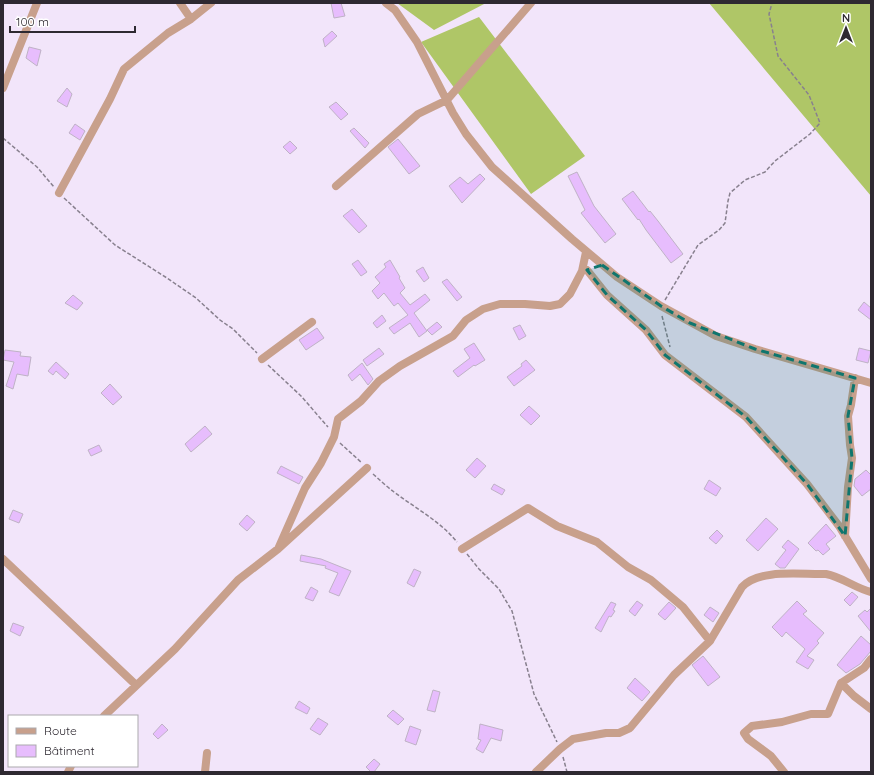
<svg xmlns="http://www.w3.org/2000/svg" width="874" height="775" viewBox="0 0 874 775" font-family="Quicksand,sans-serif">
<rect width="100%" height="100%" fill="#f2e5fa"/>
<path fill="#afc667" d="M397,3H486L434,30Z
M709,3H871V196Z
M479,17L585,156L531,194L421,42Z"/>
<path fill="#e7bdfd" stroke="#bfb2c6" d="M331,3H341L345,16L334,18Z
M332,31L337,36L325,47L323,39Z
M29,47L41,50L37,66L26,58Z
M67,88L72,94L67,107L57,101Z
M336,102L348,114L341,120L329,107Z
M75,124L85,131L80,140L69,133Z
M354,128L369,143L365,148L350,131Z
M398,139L420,166L409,174L388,147Z
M290,141L297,148L290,154L283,147Z
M577,172L594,206L616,234L605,243L581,213L585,210L568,176Z
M480,174L485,179L462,203L449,186L460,177L468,184Z
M633,191L649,212L650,211L658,221L683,254L671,263L646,230L639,219L638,220L622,199Z
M352,209L367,226L359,233L343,216Z
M358,260L367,272L361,276L352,264Z
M390,260L400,277L399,278L405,288L400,293L410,305L425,294L430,300L414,313L427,331L419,337L410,323L394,334L389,328L408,315L398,303L394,306L384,293L378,299L372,291L380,283L375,277L386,267L384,264Z
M423,267L429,278L424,282L416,271Z
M447,279L462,297L457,301L442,282Z
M73,295L83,303L77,310L65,303Z
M864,302L871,308V320L858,310Z
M382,315L386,321L377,328L373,323Z
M437,322L442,327L432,335L427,330Z
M520,325L526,336L519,340L513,328Z
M317,328L324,338L306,350L299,340Z
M474,343L485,360L475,366L474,365L458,377L453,371L470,358L464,349Z
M379,348L384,354L367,366L363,360Z
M859,348L871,351L868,363L856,360Z
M5,350L21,352L20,356L31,357L28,376L17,374L13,389L6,386L14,362L3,360Z
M526,360L535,370L514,386L507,377L522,366L521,364Z
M56,362L69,374L65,379L56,371L53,375L48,371Z
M362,363L373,379L368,385L360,374L352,381L348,375Z
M110,384L122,397L113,405L101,393Z
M529,406L540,416L531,425L520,415Z
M205,426L212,434L191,452L185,444Z
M99,445L102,451L91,456L88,450Z
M477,458L486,466L475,478L466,470Z
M281,466L303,477L299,484L277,473Z
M866,470L871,475V489L862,496L854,486L855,479Z
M709,480L721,488L716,496L704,489Z
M494,484L505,490L502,495L491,489Z
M13,510L23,514L19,523L9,519Z
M247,515L255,522L247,531L239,524Z
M766,518L778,529L758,551L746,540Z
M826,524L836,536L826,544L830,549L823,555L818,550L816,551L808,543Z
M717,530L723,536L716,544L709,538Z
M788,540L799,549L785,568H780L775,564L786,550L782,547Z
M301,555L321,559L351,571L339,596L329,592L338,573L325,568L326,566L300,561Z
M414,569L421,572L414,587L407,583Z
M311,587L318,591L313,601L305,598Z
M852,592L858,597L850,606L844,600Z
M637,601L643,605L635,616L629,611Z
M797,601L807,611L803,614L824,633L817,641L819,643L807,656L814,660L808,669L796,662L805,649L786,632L782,637L772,627Z
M611,602L616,604L613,610L615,611L611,617L609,616L601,632L595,628Z
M669,602L676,608L665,620L658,614Z
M710,607L719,613L713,622L704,615Z
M871,608V632L858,616L865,610L867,612Z
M13,623L24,627L20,636L10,631Z
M861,636L871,645V651L860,664L846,673L837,665Z
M703,656L720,677L708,686L692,665Z
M635,678L650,692L642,701L627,688Z
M433,690L440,692L435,712L427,710Z
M299,701L310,708L307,714L295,708Z
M393,710L404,719L398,725L387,716Z
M318,718L328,724L320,735L310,729Z
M162,724L168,730L158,739L153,734Z
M480,724L503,730L501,741L491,738L483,753L476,749L481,740L478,739Z
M410,726L421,730L416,745L405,741Z
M374,759L380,764L374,772H371L366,767Z"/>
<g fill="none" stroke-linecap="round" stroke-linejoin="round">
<path stroke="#88808e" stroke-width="1.5" stroke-dasharray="4 2" stroke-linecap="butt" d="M3,138L37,167L54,187
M64,198L115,245L167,278L196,298L220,320L233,329L257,353
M665,300L698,245L719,230L725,223L728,201L730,193L745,180L765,172L775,161L810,134L820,123L809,95L778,56L769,14L772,3
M662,316L670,347
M268,365L301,396L328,427
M340,443L362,463
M373,474C380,480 387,487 394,492C415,508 440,521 457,542
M467,554L479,569L499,589L512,611L534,694L557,742
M563,757L567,772"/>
<path stroke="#c8a08c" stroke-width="8" d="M180,3L191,19
M386,3L395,10L417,42L453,113L466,134L492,167L572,239L617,277L661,306L716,336L755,349L871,383
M3,88L37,3
M336,186L418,114L447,100L531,3
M59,193L110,99L124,69L168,33L191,19L211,3
M587,270L607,295L646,330L665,355L746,417L807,484L839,526L871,579
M262,359L312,322
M845,536L848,487L852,458L850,445L848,416L851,405L855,378
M278,549L305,488L321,463L334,437L338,419L361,401L379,381L400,366L453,336L466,320L483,309L500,304H525L550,306L560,304L570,294L582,271L586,252
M462,549L528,508L557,526L597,542L628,567L651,580L683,607L710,641
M3,559L136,685
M841,683L854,696L871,709
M104,716L175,649L238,580L278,549L367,468
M68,772L71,766
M205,772L207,753
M536,772L560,749L573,739L606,733H619L630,728L674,675L710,641L742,587C760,568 802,575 826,574C842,577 855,588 871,592
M784,772L771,756L748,739L744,733L752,726L782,722L811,714H828L841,683L864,668L871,659"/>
</g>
<path fill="#0f766e" fill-opacity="0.2" stroke="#0f766e" stroke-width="3" stroke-dasharray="8 5" stroke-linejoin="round" d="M602,265L661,306L690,323L755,349L855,378L848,416L852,458L845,536L807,484L746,417L665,355L646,330L607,295L587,270Z"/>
<rect width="874" height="775" fill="none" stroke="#2e2931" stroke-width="8"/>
<rect x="8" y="715" width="130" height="52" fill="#ffffff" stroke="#aba9ad"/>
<rect x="16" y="728" width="20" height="6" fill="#c8a08c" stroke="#aba9ad"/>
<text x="44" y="735" font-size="12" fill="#2e2931">Route</text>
<rect x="16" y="745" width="20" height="12" fill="#e7bdfd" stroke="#aba9ad"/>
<text x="44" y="755" font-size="12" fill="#2e2931">Bâtiment</text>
<g transform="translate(846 28)" stroke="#ffffff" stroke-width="3" paint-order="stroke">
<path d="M0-3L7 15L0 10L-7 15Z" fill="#2e2931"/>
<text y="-6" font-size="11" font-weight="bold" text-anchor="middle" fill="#2e2931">N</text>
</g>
<path d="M10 26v6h125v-6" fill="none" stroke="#2e2931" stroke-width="2"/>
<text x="16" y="26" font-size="12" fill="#2e2931" stroke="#ffffff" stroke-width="3" paint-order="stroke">100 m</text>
</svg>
